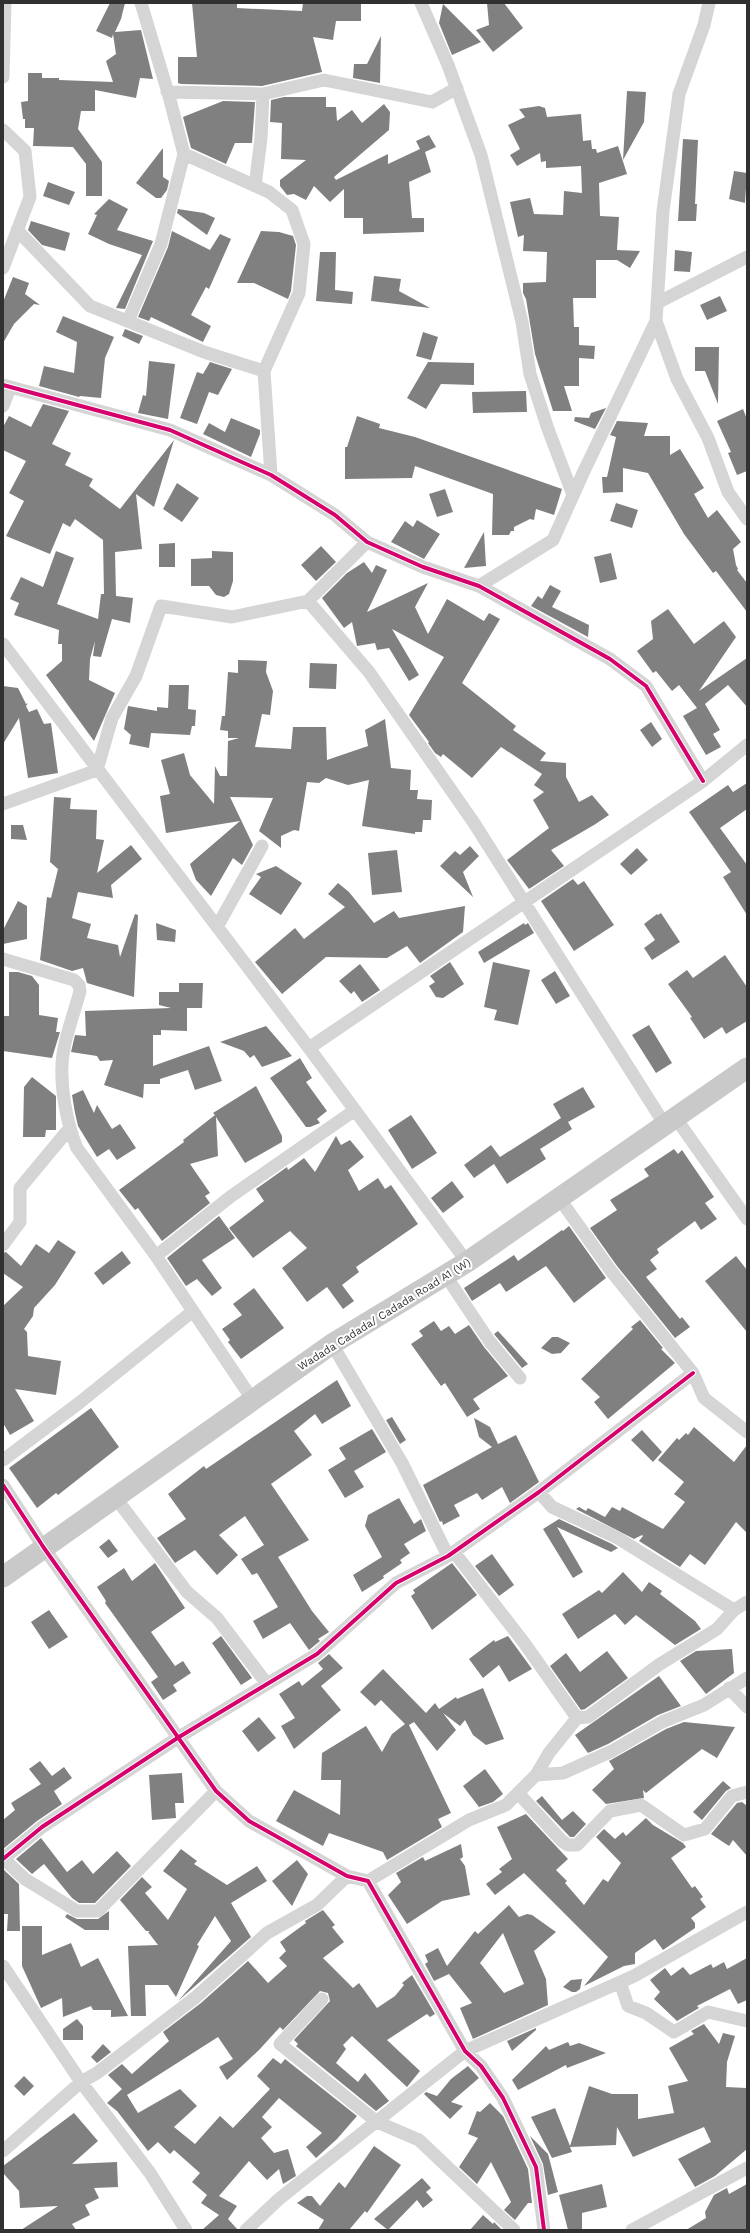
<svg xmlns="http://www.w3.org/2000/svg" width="750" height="2233" viewBox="0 0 750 2233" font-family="'Work Sans',sans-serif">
<rect width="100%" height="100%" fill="#fff"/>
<path fill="#808080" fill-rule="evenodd" d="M110,3H125L121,19L115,32L141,30L153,79L140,78L136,98L95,90V111H81L78,129L102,162V196H86V164L73,147L33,146L34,128H25V119H23L21,102L28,101V73H42V78H59V80L113,82L106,61L116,54L113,34L112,38L96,31Z
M192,3H237V8L302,11L303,3H361V21H336L333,40L313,37L322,72L262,86L181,84L178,83V57H197Z
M487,3H504L523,28L493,52L476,30L489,25Z
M443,4L481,42L452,55L439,23Z
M381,36L380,83L353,78L354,64H367Z
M627,91L646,92L644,122L623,160Z
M284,97H326V107H336L337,121L352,110L362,123L384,104L390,112L389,130L334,177L336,180L388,154V164L420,149L416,141L429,135L436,147L425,152L431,172L409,182L412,218H424V232L363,234V218H344V189L330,202L314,186L306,200L294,194L287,195L280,186V180L306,160L281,159L282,123L270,122L271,100Z
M223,101L255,102L252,143H235L226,164L191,148L183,117Z
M539,106L545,108L547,117L581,114L583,141L591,140L592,149H596L597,153L618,146L627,174L599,183L600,216L619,217L617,250L640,251L630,268L617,260H596V298H573L574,327H579V345L595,346L594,359L579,358V386H564L572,411H553L535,354L526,299L523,293V283L546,282L547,252L523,251L524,235L518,237L510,202L530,198L534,214L563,215L564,191L582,193L581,166L546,168V161L541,162L540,153L517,166L510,155L520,149L508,125L525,117L519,109Z
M683,139L698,140L695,204H697L696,221H678Z
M163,148V177L169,181L167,190L161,198H156L136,183Z
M734,171L747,173L745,203L729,199Z
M48,182L75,192L69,205L43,196Z
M109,199L128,209L117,230L153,241L125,309L116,308L142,255L109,244L88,234L97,215L94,214Z
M178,209L204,213L215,218L207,235L177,213Z
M31,221L70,233L65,251L42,245L28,230Z
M172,231L210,250L220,234L231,239L209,289L206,287L191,315L211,326L203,342L151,317L149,321L138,317L168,247Z
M261,231L279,232L293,236L296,245L291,291L288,299L254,283H237Z
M675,250L692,252L690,272L674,271Z
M320,252H336L335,290L353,292L352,304L316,301Z
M374,276L401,279L399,291L430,308L371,301Z
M13,277L29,283L25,294L40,305L34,304L14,324L3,343V302Z
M720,296L727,311L707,320L700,305Z
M63,316L114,337L105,358L101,398L80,396L79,397L39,386L44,366L74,373L77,342L56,332Z
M125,329L143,336L139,344L122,336Z
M423,332L438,337L431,360L416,356Z
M695,347H719L718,404L705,371H695Z
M149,361L175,364L168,419L138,413L143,395L146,396Z
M210,362L232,369L218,395L209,392L197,424L180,418L197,372L203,374Z
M428,362L474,363V385L441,384L426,409L407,398Z
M526,391L527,412L473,413L472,392Z
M43,404L69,411L52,444L71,453L65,465L93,479L89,486L120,509L174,440L154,507L136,494L142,549L115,552L116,596L133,598L130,623L112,619L101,657L93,656L95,641L90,659L89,680L115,693L94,741L46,675L62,661V644H58L59,630L14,615L19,603L10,599L21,577L43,587L56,551L74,558L57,604L98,619L101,594H104L103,540L75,519L70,527L63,523L50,554L6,536L24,501L9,493L26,461L3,450V427L9,416L31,427Z
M606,408L595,429L574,421L575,417L589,418L591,413Z
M743,409L747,419V471L737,475L728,453L731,452L717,421Z
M357,416L380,424L379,428L415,437L562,489L554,515L536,509L534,520L530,519L514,527V531H511L509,535H492L493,494L415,466L412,478L345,479V447H347Z
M231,418L260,430V434L251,457L203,434L209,423L225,432Z
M617,421L648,423L644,436H670V455L680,449L704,488L694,494L708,518L717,510L741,542L733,549L736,565L738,569L737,570L747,583V612L716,571L713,573L684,534L648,473L623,468V492L603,493L602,477H607L616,437L610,435Z
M177,483L199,498L182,522L163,509Z
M445,489L453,512L437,517L429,494Z
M616,503L638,510L632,528L610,521Z
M417,520L440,534L424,559L391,542L405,521L413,527Z
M484,532L486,566L464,568Z
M175,543V567H159V544Z
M321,546L336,562L316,581L301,565Z
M212,551L233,552V581L229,594L224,597L216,595L209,586H191V559L212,558Z
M611,553L617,579L600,583L594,557Z
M364,562L372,573L376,565L387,570L367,612L428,583L415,607L428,634L447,599L484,621L489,613L500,619L462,683L516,726L513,730L546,753L540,761L566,763V777L579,802L592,795L609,815L594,825L551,850L564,866L529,889L507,860L549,828L533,800L544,792L534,785L542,774L501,747L472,778L443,754L441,757L435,753L428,743L429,742L409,715L444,657L392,629L419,675L409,681L389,648L377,650L375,643L357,646L352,622L344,628L322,598L347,573Z
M550,585L561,591L552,607L589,625L588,637L531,606L538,596L542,599Z
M668,609L694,644L724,621L736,637L699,691L747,658V707L728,685L705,704L720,730L713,734L721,747L706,755L683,716L697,708L679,685L672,691L656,671L653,673L637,651L653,639L651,621Z
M238,660L267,661L266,672L273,691L270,715L262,714L255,747L291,749L293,727H326L327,760L368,746L365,730L385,719L391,768L411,770L410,790H418L417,799L432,800L431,820H423L422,832H415V834L362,826L369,780L348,785L326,778L319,783L307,782L299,831L294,830L281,836V848L259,831L273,798L230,797L253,845L242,865L233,858L211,896L196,880L190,864L240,821L166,833L160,796L170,794L161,760L184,753L190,775L214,804L215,766L220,776H227L228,741L239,738H228V731L220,730L222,716H225L228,672L238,673Z
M310,663L337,664L336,689L309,688Z
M169,685H189L188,709L196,710L195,726H192L190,735L151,733L149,748L129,744L131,735L124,729L128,706L157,711V707L168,708Z
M3,686L18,688L26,704L28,703L26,706L29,712L37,709L44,724L51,723L58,773L28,778L19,718L3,744Z
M651,722L662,739L652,747L640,730Z
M747,783V809L720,828L747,865V915L723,877L731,872L689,812L728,785L733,792Z
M54,797L71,798L70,809L97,810L96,839L104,840L97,873L131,845L142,859L111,885L113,898L78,892L72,918L91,924L87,938L118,945L120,957L135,914L138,915L134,997L87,983L83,968L72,971L40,960L47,897L51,898L58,869L50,862Z
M11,825H23L27,840L11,839Z
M470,846L479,856L463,872L473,897L440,866L455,851L460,855Z
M637,848L648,860L631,875L620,864Z
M397,850L402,892L372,895L368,853Z
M276,866L302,883L281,915L249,894L261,877L256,874Z
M573,879L578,885L584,881L614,925L574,951L541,901Z
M338,883L349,892L374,923L394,911L399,918L465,906L463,932L420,963L407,946L387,958L326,957L282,994L255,962L295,928L304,939L345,907L328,894Z
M18,901L27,906V939L3,944V930Z
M661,913L680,942L652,960L644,948L655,940L644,924L657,914L658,915Z
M156,923L176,930L175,942L157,940Z
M524,923L525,925L528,923L534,933L484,963L478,952Z
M725,955L747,987V1021L726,1034L722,1027L704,1039L690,1018L692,1017L668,984L687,970L693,978Z
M450,962L464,984L443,998L436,997L429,986L435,982L430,976Z
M493,962L530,970L518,1025L494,1020L497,1010L484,1007Z
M360,964L380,990L362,1002L354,991L351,994L339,981Z
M555,971L570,996L556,1004L541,980Z
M9,972H18L32,976L39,985V1015L58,1018L56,1032H60L52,1058L3,1051V1016H9Z
M179,983H203L202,1008H187V1031L161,1030V1035H153V1066L209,1046L222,1081L195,1090L188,1070L160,1079V1084H144L143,1098L104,1085L113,1060L100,1061L97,1056L71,1052L75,1035L86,1036L85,1011L171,1008L159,1005V992H179Z
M649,1025L672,1063L656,1073L632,1035Z
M266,1026L292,1056L262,1067L254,1055L250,1058L244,1051L220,1042Z
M300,1058L312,1078L306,1082L327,1111L317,1119L320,1123L310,1127H306L270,1078Z
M32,1077L56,1096V1130H46L45,1137H23L24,1087Z
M256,1086L282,1136V1142L245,1163L216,1117L218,1156L190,1164L210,1193L205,1196L210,1203L162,1241L138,1208L135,1210L119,1190L184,1142L183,1140L215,1115L213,1113Z
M583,1087L595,1107L568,1122L572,1129L540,1149L546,1159L507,1184L494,1164L474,1178L464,1165L491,1145L500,1157L561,1118L553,1104Z
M83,1090L94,1113L97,1105L112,1129L120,1124L136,1148L117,1160L109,1149L97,1157L78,1126L75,1113L72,1095Z
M411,1115L437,1153L412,1169L388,1130Z
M336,1136L341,1145L350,1140L364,1157L348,1170L359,1191L378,1178L385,1189L391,1185L418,1224L356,1267L359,1272L342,1285L354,1301L343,1309L327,1287L307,1302L282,1268L307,1248L290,1231L253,1258L229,1228L264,1201L256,1189L287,1167L288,1170L304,1158L315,1172Z
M674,1149L678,1154L682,1150L714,1197L705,1203L717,1219L701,1230L695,1221L657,1249L659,1253L650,1260L657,1269L646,1277L680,1319L682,1317L690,1327L675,1338L617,1266L590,1228L617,1210L610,1200L649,1176L644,1169Z
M452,1181L464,1197L443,1213L431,1198Z
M219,1216L235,1238L202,1260L222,1288L212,1296L197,1279L186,1286L167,1258Z
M569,1226L606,1278L574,1303L546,1266L506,1292L500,1283L472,1301L464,1288L514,1255L518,1261L562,1230L563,1231Z
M58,1240L76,1252L55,1285L34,1308L33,1316L24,1329L27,1332L28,1356L61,1361L56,1395L15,1389L34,1421L10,1435L3,1423V1306L23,1287L3,1273V1253L6,1252L21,1266L36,1244L49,1253Z
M122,1251L131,1263L103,1285L94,1273Z
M736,1256L747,1270V1332L705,1281Z
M254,1288L284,1328L241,1359L228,1342L230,1340L222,1329L242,1315L233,1304Z
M640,1320L663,1348L661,1349L675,1363L608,1419L594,1402L600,1397L581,1379L633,1329L631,1327Z
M434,1321L441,1331L449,1326L455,1334L469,1325L484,1347L508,1376L473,1399L480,1409L467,1417L445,1383L441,1386L411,1344L423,1336L419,1331Z
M498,1331L528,1364L522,1368L494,1334Z
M552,1337H558L570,1343L561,1353L552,1354L541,1348Z
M337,1380L351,1406L322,1424L315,1414L294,1431L312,1455L271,1484L309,1540L278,1557L312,1611L329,1632L318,1639L320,1641L309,1650L290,1623L263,1639L253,1621L278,1607L257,1573L252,1575L241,1559L264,1545L245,1516L219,1535L238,1555L217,1575L195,1550L175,1563L157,1538L186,1519L168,1494L204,1466L206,1469Z
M91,1408L119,1447L58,1495L56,1493L37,1508L9,1468Z
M392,1417L406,1440L400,1444L386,1420Z
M474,1418L490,1427L498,1444L516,1435L539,1482L510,1503L502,1487L482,1500L477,1493L454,1505L460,1516L443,1525L442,1521L440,1522L423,1485L492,1447L479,1437Z
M694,1427L734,1462L747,1445V1533L736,1522L705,1565L690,1554L680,1567L639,1541L643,1536L642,1535L634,1539L576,1509L579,1507L586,1511L588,1508L605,1517L612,1507L620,1511L622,1507L663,1529L685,1502L674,1494L684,1482L658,1460L677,1438L679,1440L686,1433L688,1435Z
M372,1429L386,1452L354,1471L364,1487L345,1498L328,1470L346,1459L339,1448Z
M642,1430L662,1452L653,1462L631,1440Z
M399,1498L414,1524L421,1519L426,1531L404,1544L410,1553L400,1560L402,1563L383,1576L384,1578L362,1592L353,1575L382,1557L365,1526L368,1515Z
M559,1519L612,1544L618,1548L611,1552L557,1527L583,1572L573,1578L543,1529Z
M109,1539L118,1551L108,1558L99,1547Z
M492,1554L514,1585L499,1596L475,1566Z
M155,1563L185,1608L151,1632L175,1666L183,1661L191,1673L173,1685L177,1691L163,1700L151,1682L158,1677L105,1603L106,1601L97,1587L124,1568L132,1581Z
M452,1563L477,1595L432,1630L411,1596L415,1593L413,1590Z
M623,1572L642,1592L649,1582L662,1591L660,1594L695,1621L701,1629L675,1645L636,1615L625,1625L615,1614L578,1639L562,1614L599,1590L602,1593Z
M49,1610L68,1637L49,1649L31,1622Z
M221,1636L252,1678L241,1685L212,1643Z
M508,1636L532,1669L509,1682L499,1665L483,1678L469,1659L494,1640L495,1642Z
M732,1649L734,1673L706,1694L680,1661L696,1651Z
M607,1651L628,1678L585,1709L581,1710L550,1666L566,1653L580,1672Z
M329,1654L343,1668L321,1686L341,1710L294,1749L281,1726L295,1718L279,1694L299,1681L302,1686L323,1669L318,1663Z
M383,1669L426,1713L435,1703L439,1709L456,1697L457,1699L483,1688L504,1739L486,1745L473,1735L465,1720L460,1726L443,1713L456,1730L437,1751L414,1722L409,1725L451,1813L438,1819L442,1827L387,1860L383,1852L329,1833L323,1846L276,1821L294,1790L340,1815L341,1780H321L322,1753L366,1726L382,1752L392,1734L405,1724L381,1700L375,1706L360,1692Z
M659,1676L681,1706L658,1715L608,1744L588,1753L575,1735Z
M259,1717L276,1738L258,1752L242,1731Z
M684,1722L735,1727L717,1758L702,1749L646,1793L643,1790L644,1798L606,1804L592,1790L614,1769L609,1761L666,1729Z
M40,1761L52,1776L64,1767L72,1778L54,1791L62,1804L37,1821L3,1849V1820L15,1810L11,1803L41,1784L29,1769Z
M485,1769L503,1794L493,1802L479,1807L463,1786Z
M182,1773L184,1803H175L176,1818L152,1820L149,1775Z
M723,1781L731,1788L726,1791L702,1820L693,1812Z
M542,1796L562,1820L573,1811L586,1824L574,1837H570L536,1801Z
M742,1802L747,1806V1856L733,1840L729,1846L711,1834L737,1803Z
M526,1814L568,1859L556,1870L567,1881L565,1883L584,1905L603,1879L608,1882L621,1863L596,1837L604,1829L615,1839L623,1832L626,1836L646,1818L653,1825L683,1843L686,1847L671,1858L692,1888L695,1886L703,1897L700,1899L706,1907L691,1918L695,1923V1928L663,1950L655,1939L635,1953V1964L624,1966L584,1986L608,1957L524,1873L495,1895L486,1884L502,1872L499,1869L512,1859L497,1827Z
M41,1838L67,1872L82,1860L93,1874L117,1851L131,1866L95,1903H79L72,1898L44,1864L32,1874L16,1859Z
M461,1844L463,1857L460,1859L465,1866L470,1895L442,1901L407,1924L388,1895L401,1882L396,1873L423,1857L425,1861Z
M181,1849L197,1861L194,1864L227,1885L257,1866L267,1881L231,1903L251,1937L178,2001L231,1941L215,1916L197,1945L199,1946L176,1997L168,1985H145L146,2016H131L128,1946L158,1945L148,1932L150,1931H146L120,1900L142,1877L152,1887L145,1893L168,1920L187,1889L163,1871Z
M297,1860L308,1874L292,1906L272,1881Z
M3,1869L19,1884L20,1931H7L8,1914H3Z
M509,1905L519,1917L527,1914L532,1915L556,1932L534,1951L546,1979L548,2005L473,2039L460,2008L472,2003L449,1974L434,1981L425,1964L428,1962L425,1955L438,1948L447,1966L475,1931L478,1934ZM503,1933L524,1984L504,1993L480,1963Z
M323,1910L335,1925L332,1927L344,1942L323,1958L353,1988L359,1983L377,2008L395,1996L404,1985L402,1983L412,1975L435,2014L430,2017L427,2014L387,2040L420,2071L407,2087L352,2036L343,2045L346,2049L336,2063L358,2082L365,2073L389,2101L376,2111L296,2046L298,2044L294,2040L330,2001L328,1993L320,1991L283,2030L280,2027L259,2050L227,2080L219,2067L233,2059L218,2037L127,2095L138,2113L180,2089L197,2106L174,2127L195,2144L220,2116L233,2128L270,2089L257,2076L273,2058L281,2064L285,2059L357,2116L337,2139L316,2158L306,2147L322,2133L279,2098L262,2117L272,2127L261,2138L274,2153L288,2149L296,2176L283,2184L279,2169L267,2180L249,2161L219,2196L237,2206L228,2219L238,2230H202L219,2215L201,2203L207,2195L192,2182L200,2173L174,2150L170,2154L158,2142L148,2151L117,2111L107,2103L122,2089L108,2075L122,2064L132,2074L169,2041L163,2032L201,2003L248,1961L268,1983L287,1966L279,1958L286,1951L280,1942L306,1923L305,1921Z
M109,1911V1930H85L65,1917L67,1914L77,1919H98Z
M22,1926H42V1955L71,1943L81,1967L98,1958L128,2016L111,2017V2010H93L91,2006L63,2017L62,1998L41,2008L22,1966Z
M747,1958V2000L738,2004L730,1989L697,2006L699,2008L677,2021L654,1999L660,1992L650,1980L665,1968L671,1976L683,1967L690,1975L711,1964L713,1968L724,1962L727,1969Z
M582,1979L580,1989L576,1992H572L563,1987L571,1980Z
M77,2019L83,2026V2040H63V2029Z
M704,2024L719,2044L723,2033L735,2036L727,2062L726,2087L747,2088V2149L715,2176L695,2187L678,2159L711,2142L704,2127L633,2157L617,2127L616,2145L570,2147L572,2152L552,2158L531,2117L555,2108L570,2146L589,2086L612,2094H638V2119L674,2113L668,2086L688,2081L669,2048L694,2034L691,2031Z
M536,2028V2030L512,2051L507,2041Z
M568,2042L570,2046L579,2043L606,2053L567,2068L566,2065L518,2090L512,2080L546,2046L549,2050Z
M103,2044L111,2052L97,2063L91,2057Z
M468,2066L479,2078L451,2102L463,2106L450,2119L424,2094L426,2092L437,2096L451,2079Z
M24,2076L34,2086L24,2096L14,2086Z
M490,2103L503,2116L528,2169L532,2203H528L515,2220L504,2210L511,2202L491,2162L477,2184L459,2167L478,2138L468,2134L477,2111L480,2112Z
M74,2113L98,2141L72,2164L117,2162L118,2187L94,2188L99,2198L85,2205L90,2215L72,2224L76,2230H21L58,2206L20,2208L19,2191L3,2173V2166Z
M530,2136L548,2154L558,2192L548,2195L543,2164Z
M374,2146L401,2165L367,2213L365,2211L349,2230H318L324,2220L297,2203L307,2196H312L320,2206L339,2182L345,2188Z
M422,2178L431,2188L426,2192L433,2200L423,2208L417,2200L388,2230L374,2219Z
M602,2184L607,2207L582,2213V2230H568L559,2195Z
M747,2184V2230H686L706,2218L705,2212L714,2195L727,2188L729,2194Z
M483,2215L493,2224L494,2222L502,2230H470Z"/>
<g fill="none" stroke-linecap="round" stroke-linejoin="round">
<path stroke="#d5d5d5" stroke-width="13" d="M141,3L169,96L184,154L269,192L292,210L304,244L299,293L264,371L271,475
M421,3L448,65L481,155L522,322L530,374L548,429L573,495
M3,77L5,3
M167,92L263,94L261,138L255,186
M263,94L324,80L432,102L457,88
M3,130L25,151L30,197L3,268
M17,230L90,306L204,352L264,371
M657,303L747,257
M128,321L161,244L184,154
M656,321L677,379L708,438L728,492L747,519
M3,385L170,430L271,475L335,515L367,542L423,567L479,586L610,659L646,686L703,781
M3,406L10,388
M479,586L553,540L584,471L656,321L663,211L679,94L704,25L709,3
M308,601L369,672L474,823L665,1125
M3,644L309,1048L467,1262
M3,804L97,770L112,718L136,676L161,606L232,617L308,601L367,542
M217,927L262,846
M3,959L74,980L79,985L80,991C75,1011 66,1033 63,1054C59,1082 66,1122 77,1148L156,1256L252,1399
M309,1048L703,781L747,745
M675,1117L747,1219
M559,1198L611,1271L693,1373L704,1398L747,1432
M3,1245L20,1222V1188L69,1129
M156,1256L230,1197L355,1110
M446,1276L490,1342L520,1378
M332,1344L402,1463L448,1556
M3,1460L79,1403L193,1311
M3,1485L44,1548L216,1791L249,1821L347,1876L368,1881L465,2051L481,2066L503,2098L536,2167L544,2230
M539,1492L552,1507L616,1537L734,1610
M115,1497L187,1592L217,1618L267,1684
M454,1552L525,1644L577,1718
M729,1688L747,1707
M536,1775L563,1773L612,1751L662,1722L704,1705L747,1678
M519,1794L562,1841L568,1845H577L610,1811L641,1805L684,1835L705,1829L732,1796L747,1792
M3,1859L42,1827L179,1737L317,1654L396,1583L448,1556L539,1492L693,1373
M4,1859L25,1879L77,1911H98L216,1791
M368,1881L469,1820L506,1805L536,1775L549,1753L577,1718L588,1717L660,1664L717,1629L734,1610L747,1602
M3,1966L81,2082L150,2173L186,2230
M620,1982L628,2006L646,2013L674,2032L708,2012L747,2021
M322,1999L280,2044L377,2122L419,2140L514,2230
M3,2151L81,2082L97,2073L196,1997L267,1933L317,1905L347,1876
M246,2230L279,2199L465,2051L634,1976L747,1912
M632,2230L747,2168"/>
<path stroke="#c9c9c9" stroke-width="21" d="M3,1577L332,1344L467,1262L747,1068"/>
<g stroke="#fff" stroke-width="6">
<path id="cycleway" d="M3,385L170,430L271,475L335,515L367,542L423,567L479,586L610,659L646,686L703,781
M3,1485L44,1548L216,1791L249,1821L347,1876L368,1881L465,2051L481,2066L503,2098L536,2167L544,2230
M3,1859L42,1827L179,1737L317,1654L396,1583L448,1556L539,1492L693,1373"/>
</g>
<use href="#cycleway" stroke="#d6006c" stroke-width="4"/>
</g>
<g text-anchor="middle" stroke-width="4" stroke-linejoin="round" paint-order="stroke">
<g font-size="11" fill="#313131" stroke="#fff">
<text transform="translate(384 1314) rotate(-32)" y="4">Wadada Cadada/ Cadada Road A1 (W)</text>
</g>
</g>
<rect width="750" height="2233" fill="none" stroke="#313131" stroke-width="8"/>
</svg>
